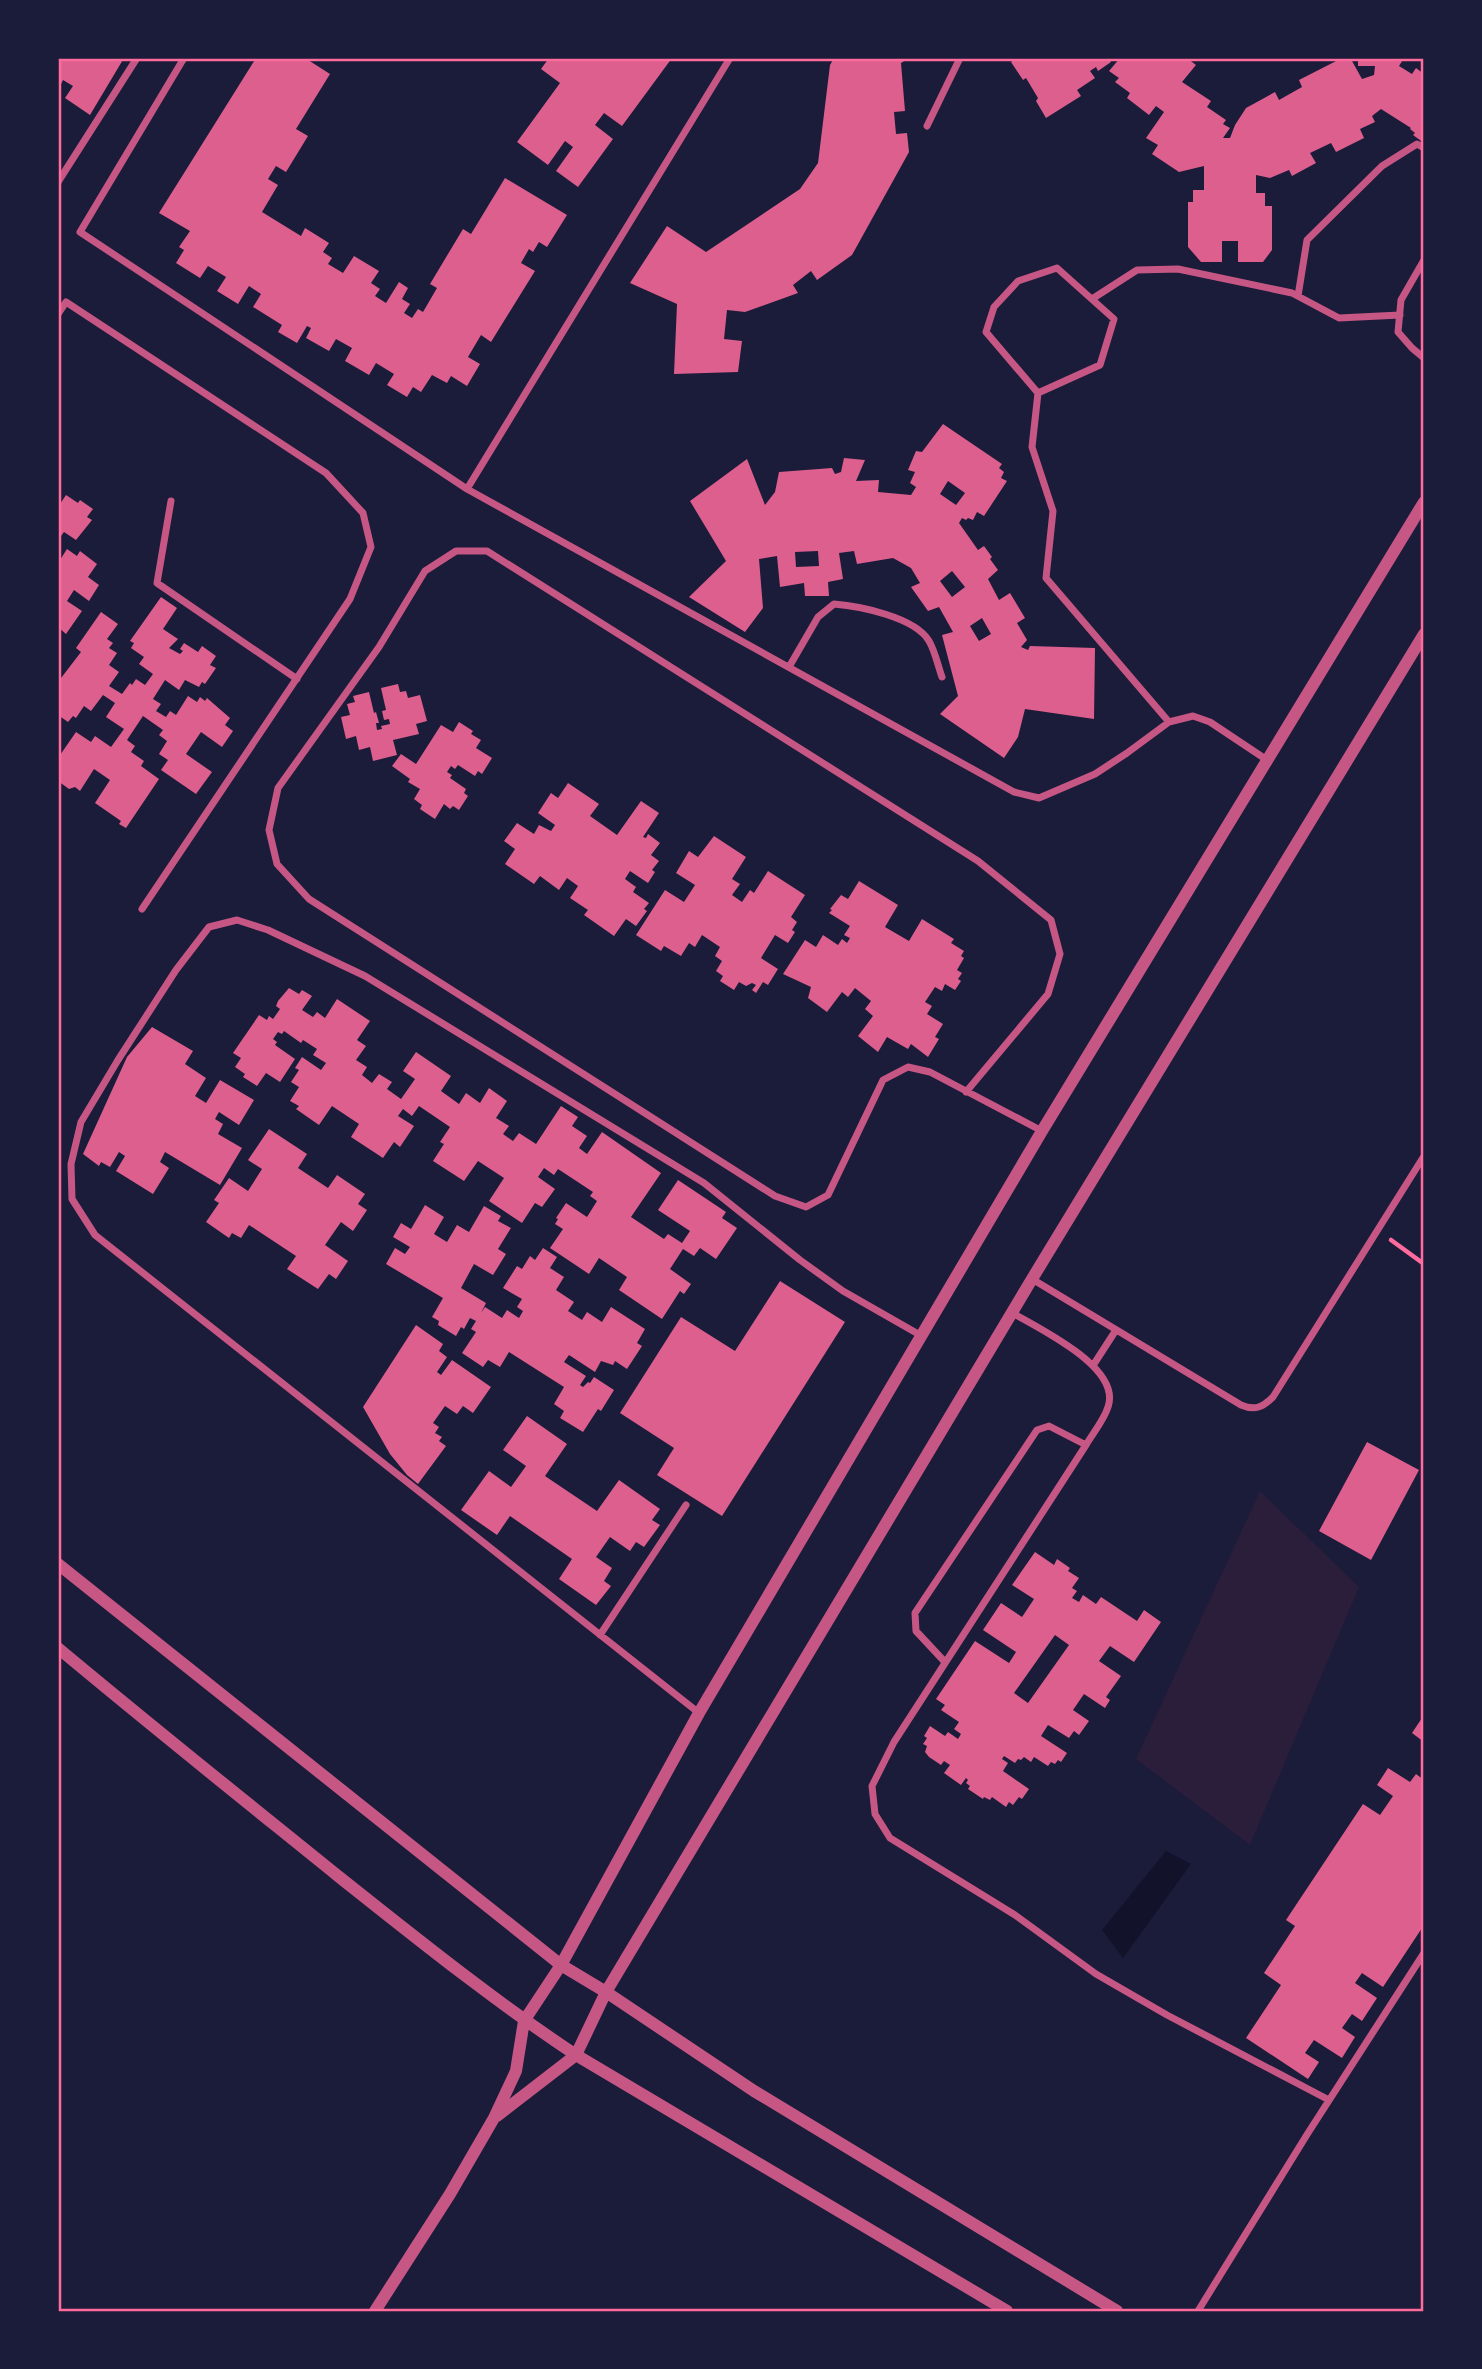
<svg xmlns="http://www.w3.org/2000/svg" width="1482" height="2369" viewBox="0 0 1482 2369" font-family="'IBM Plex Serif',serif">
<rect width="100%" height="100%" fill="#1b1b3a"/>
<path fill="#2a1e3b" d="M1260,1491L1359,1587L1250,1845L1136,1759Z"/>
<path fill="#12122b" d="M1166,1851L1191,1864L1123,1958L1102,1930Z"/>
<path fill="#dd5f8e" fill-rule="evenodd" d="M58,58H124L90,115L65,98L73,86L63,80L58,90Z
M256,58H305L330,74L296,129L308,136L286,172L276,166L268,179L278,185L262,212L301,236L305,228L329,243L323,252L332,258L328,264L343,273L354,256L379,271L371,283L380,289L375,296L386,303L399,282L408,288L402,299L410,304L404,313L412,318L418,309L423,312L437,288L430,284L463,229L471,234L505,178L567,215L547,247L539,242L533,252L529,249L521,263L535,271L491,342L481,335L468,357L480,364L467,386L451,376L447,383L432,375L421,392L413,387L407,397L387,385L394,374L376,363L369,375L345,361L352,348L336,339L329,351L306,338L311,328L307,326L297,343L278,332L282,325L253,307L261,294L249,286L238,304L217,291L226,277L208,266L200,278L176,263L184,250L179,247L190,231L159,213Z
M549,58H672L622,126L604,113L595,125L613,139L578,187L556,171L573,147L565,141L548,165L517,142L560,83L541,69Z
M834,58H909L901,63L905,111L894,112L896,134L907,133L909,152L852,255L817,280L811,271L793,285L798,293L745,312L727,310L724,339L742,341L738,372L674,374L677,304L630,283L667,226L706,252L800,189L818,163L830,65Z
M1016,58H1108L1111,62L1098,71L1096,67L1090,71L1095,78L1077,90L1081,96L1046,118L1036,101L1038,98L1026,78L1023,80L1011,62Z
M1120,58H1187L1196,65L1182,82L1211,101L1207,107L1226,120L1223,124L1230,128L1223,138H1230L1235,125L1246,108L1275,92L1279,100L1302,87L1299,80L1342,58L1352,61L1362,79L1374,75L1375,66H1358V58H1404L1399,66L1412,74L1416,68L1424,74V143L1413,135L1415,133L1410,129L1411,128L1381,109L1372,116L1375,122L1360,129L1364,138L1336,152L1331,143L1310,153L1316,163L1292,176L1289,170L1270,178L1256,175V193H1265V206H1272V250L1263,262H1238V241H1222V262H1201L1188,247V202H1193V190H1204V166L1179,172L1152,154L1158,145L1146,138L1164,112L1156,106L1149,115L1127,98L1130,93L1115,82L1119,78L1109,71Z
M943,424L1002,464L999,468L1004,472L1001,478L1007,481L984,516L977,512L973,520L968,518L966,520L962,518L959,523L978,550L984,546L992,557L990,559L998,570L988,579L999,600L1010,593L1025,618L1017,623L1027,640L1021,647L1028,650L1030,646L1095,648L1094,719L1025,709L1018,737L1004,758L940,714L958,696L942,635L953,632L939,607L928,611L911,587L920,583L911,568L893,558L857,564L854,551L839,553L843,579L828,582L829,596H805L804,583L780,587L777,556L759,559L763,608L745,632L689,597L726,561L690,501L747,459L765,505L775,492L779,472L832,468L835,474L841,472L844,458L865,460L856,481L879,480L878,492L911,495L916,487L910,483L915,472L908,470L916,451L922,452ZM948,481L965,493L956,505L940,494ZM818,551L819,566L796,567L795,552ZM952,571L965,587L952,597L940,581ZM982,618L991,634L979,641L970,626Z
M66,495L78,503L80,500L93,509L87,517L92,520L76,540L64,532L58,540V507Z
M67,549L77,556L80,551L97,564L88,577L99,585L89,601L74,590L67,601L82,611L66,634L58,627V563Z
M161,597L177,608L163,629L178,639L169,648L180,654L183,651L180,649L184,643L198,652L202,646L216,656L210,665L216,668L205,684L202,682L199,687L185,680L179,690L165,680L153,699L161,704L156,711L166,717L170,711L176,715L188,696L197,702L200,697L205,701L207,698L230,718L225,725L233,731L222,747L201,732L186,754L212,772L196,794L161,770L168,760L159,754L167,741L159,735L163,730L143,716L127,740L135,746L131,752L144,761L141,766L159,779L126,828L119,824L121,821L95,803L110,780L94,769L80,791L75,787L69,789L58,781L61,771L58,768V758L76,732L91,742L95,736L111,747L124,729L106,717L115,703L103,695L91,711L84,706L76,718L73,716L68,722L58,715V682L81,652L76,648L101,612L118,624L107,639L113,643L109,648L117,653L109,665L119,672L109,686L122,694L130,683L132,685L136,679L145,685L153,674L139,664L144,657L131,648L134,643L130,641Z
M398,684L400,692L406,691L408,698L420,695L427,721L416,724L419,734L393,740L397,755L373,761L370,747L359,750L356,736L346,739L341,717L350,715L347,704L355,702L353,696L369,692L374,713L376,712L379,723H376L377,730L382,729L381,726L390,724L389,719L384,720L382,711L386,710L381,688Z
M459,722L473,731L471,734L481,740L476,748L492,758L482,774L478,771L475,776L458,765L455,769L451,766L447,772L452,775L450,778L466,789L464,793L468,796L459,810L453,806L450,809L444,804L435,819L420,809L422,805L414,799L420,789L408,782L410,779L392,766L401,754L416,764L441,725L453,732Z
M568,783L599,804L590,816L617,835L641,801L659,813L643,837L646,838L648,834L660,843L651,855L659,861L652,870L655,872L648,883L630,871L625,879L636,887L633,892L649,903L644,909L647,911L636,926L626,919L614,936L584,915L588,910L570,898L578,886L567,878L559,890L540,876L534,884L505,864L515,849L504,841L517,823L534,834L539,825L551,831L555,825L538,813L551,793L558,798Z
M714,836L746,857L732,879L740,884L732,895L742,902L750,890L754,893L768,871L805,895L791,917L797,922L792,930L795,932L788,943L775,935L761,958L778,969L768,985L763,982L756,993L752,990L756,985L752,983L746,986L739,982L734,990L720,981L723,976L716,971L722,961L715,956L720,947L702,935L695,947L689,943L681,956L664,946L661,951L636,935L665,890L684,902L695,885L676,873L689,851L698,857Z
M859,881L898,905L885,927L909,941L922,919L954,939L951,943L964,951L961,956L964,958L957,970L962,973L958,979L961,981L955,990L945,984L942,991L935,987L925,1002L932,1006L927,1014L943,1024L935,1037L939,1039L928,1057L911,1044L908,1049L887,1037L878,1052L858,1036L873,1016L865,1009L871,1001L855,988L848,997L842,992L827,1012L808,998L811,987L783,974L805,940L816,947L823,935L838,945L842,939L847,943L850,938L844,935L850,926L829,913L832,910L830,909L841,895L848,899Z
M289,988L299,994L302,990L312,996L302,1010L313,1017L317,1012L325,1018L337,999L370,1021L357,1040L366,1046L356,1060L367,1067L362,1075L372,1083L379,1074L392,1082L387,1089L401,1099L415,1079L403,1071L416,1052L451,1076L441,1091L459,1104L466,1093L480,1103L489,1088L507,1101L496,1118L509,1126L503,1134L513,1141L519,1133L536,1144L561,1106L578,1117L572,1126L587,1136L579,1148L587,1154L602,1132L661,1173L631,1217L664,1239L668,1234L682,1243L690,1231L658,1210L678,1180L726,1212L722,1218L737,1228L716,1259L700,1248L694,1256L683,1249L670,1269L691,1284L684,1294L680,1291L662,1319L619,1290L627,1277L599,1258L589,1274L550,1248L563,1229L555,1224L558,1219L556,1218L566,1203L587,1217L597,1201L590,1196L593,1192L558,1169L554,1175L544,1168L538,1177L555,1189L542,1207L535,1203L522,1223L489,1201L504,1178L478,1161L464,1181L433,1161L444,1144L440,1142L450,1127L419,1106L412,1116L403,1109L398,1116L414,1126L400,1147L394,1142L383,1158L351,1137L359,1124L332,1106L319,1125L296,1109L299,1106L290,1101L299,1087L291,1082L299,1070L295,1068L302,1057L321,1070L326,1063L313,1055L317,1049L303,1040L301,1043L284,1031L282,1034L278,1032L273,1039L277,1042L275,1045L295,1059L280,1082L266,1073L257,1086L243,1077L245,1074L235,1067L241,1058L233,1053L259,1015L267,1020L269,1016L273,1019L280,1009L276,1006L278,1001Z
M152,1027L193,1051L185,1064L206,1078L195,1096L206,1103L220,1080L254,1100L239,1125L219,1112L215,1119L223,1124L218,1134L242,1148L220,1185L165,1152L160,1162L169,1168L153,1194L116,1171L125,1156L119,1152L110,1167L101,1162L99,1166L83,1154L127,1057Z
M269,1129L307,1154L298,1168L328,1188L337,1175L365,1194L358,1204L367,1210L353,1231L341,1222L325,1245L348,1261L336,1279L329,1274L318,1289L287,1269L296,1256L249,1225L241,1238L232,1233L229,1238L206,1222L219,1203L214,1200L229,1178L248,1191L262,1169L248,1160Z
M425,1205L444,1217L434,1234L447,1242L457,1225L469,1232L484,1206L501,1216L498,1221L511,1228L498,1249L506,1254L493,1275L474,1264L461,1288L486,1303L481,1313L485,1307L502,1318L507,1310L519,1318L523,1311L517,1307L522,1299L503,1288L517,1266L522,1269L530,1256L535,1260L543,1248L557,1257L550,1268L564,1277L556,1290L574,1302L568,1311L582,1320L587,1312L602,1322L611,1307L645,1329L637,1343L642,1346L627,1369L615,1361L613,1365L601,1361L595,1372L569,1355L564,1362L586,1376L580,1385L583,1387L588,1382L590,1383L594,1377L614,1390L601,1411L598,1409L583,1432L560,1418L564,1411L554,1404L564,1387L509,1352L500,1367L488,1360L483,1367L462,1353L476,1332L471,1329L476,1321L470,1318L464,1329L461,1327L456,1336L438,1325L439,1321L432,1317L443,1298L386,1264L395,1248L405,1254L410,1247L393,1237L401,1223L411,1229Z
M780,1281L845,1322L722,1516L657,1475L674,1448L620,1413L681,1317L735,1351Z
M416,1325L443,1344L439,1351L447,1357L437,1372L441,1375L452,1360L491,1387L473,1413L463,1406L457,1414L445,1406L433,1423L439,1427L435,1433L442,1437L439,1441L446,1446L418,1484L407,1475L390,1454L363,1407Z
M527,1416L567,1444L545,1476L597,1511L619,1480L660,1509L652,1520L660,1525L644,1547L636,1542L630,1551L610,1537L596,1557L612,1568L604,1581L611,1586L596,1605L559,1579L572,1559L510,1516L497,1535L461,1510L489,1471L511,1487L526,1466L503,1450Z
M1367,1442L1419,1470L1371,1560L1319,1531Z
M1035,1552L1054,1565L1057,1559L1070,1568L1068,1571L1079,1578L1072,1588L1077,1591L1072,1598L1079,1602L1083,1595L1096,1604L1101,1597L1137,1621L1144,1610L1161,1622L1134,1662L1110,1646L1099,1661L1121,1676L1106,1697L1110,1700L1105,1708L1084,1694L1073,1710L1089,1721L1079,1735L1074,1731L1069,1738L1048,1725L1041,1736L1067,1753L1061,1762L1058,1760L1055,1764L1051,1762L1048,1766L1034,1757L1031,1762L1024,1757L1021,1760L1018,1759L1015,1763L1004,1756L1002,1759L1008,1763L1003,1771L1029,1789L1022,1799L1019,1797L1013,1805L1009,1802L1006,1807L992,1797L990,1800L984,1797L983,1799L968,1789L970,1786L966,1783L968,1780L966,1778L961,1785L944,1773L950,1765L944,1761L941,1765L929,1757L925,1752L927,1746L923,1744L927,1738L924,1736L930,1726L945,1736L948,1732L958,1739L961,1734L954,1729L959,1722L941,1710L945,1705L936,1699L975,1641L1009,1663L1016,1652L983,1630L1001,1603L1022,1617L1034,1599L1012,1585ZM1055,1635L1069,1645L1028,1703L1014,1693Z
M1424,1715V1742L1412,1733Z
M1388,1768L1410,1782L1416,1774L1424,1780V1895L1421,1900L1424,1903V1925L1383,1987L1362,1973L1355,1983L1377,1998L1362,2021L1352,2014L1342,2028L1355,2037L1342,2058L1314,2040L1305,2053L1319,2062L1308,2079L1246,2038L1281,1985L1264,1973L1295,1926L1286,1920L1363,1804L1380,1815L1393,1796L1377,1785Z"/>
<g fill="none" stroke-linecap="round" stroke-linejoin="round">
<path stroke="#ff6b9d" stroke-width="4.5" d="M1391,1240L1424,1264"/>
<path stroke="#c65784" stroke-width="7" d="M184,58L80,232L467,489L1014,792L1039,798L1095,774L1127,753L1169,722L1193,716L1210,722L1267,760
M927,126L960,58
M58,182L137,58
M1424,260L1401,300L1398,332L1412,348L1424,358
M1298,296L1307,240L1382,166L1417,144L1424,148
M1092,299L1137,270L1178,269L1292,293L1339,318L1400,315
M58,314L66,302L326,473L363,513L371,547L350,599L142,909
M1038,393L986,332L994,307L1018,281L1057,268L1114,319L1100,365L1038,393L1032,447L1053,511L1046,578L1169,722
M467,489L730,58
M171,501L157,583L297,679
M789,667L818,617L834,604C859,606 915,617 929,641C935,651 938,666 942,677
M966,1092L1048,994L1060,954L1051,920L978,861L487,551H456L425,571L379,647L278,788L269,830L277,864L309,899L775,1196L806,1207L828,1195L883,1080L908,1067L930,1072L1042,1131
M1032,1279L1241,1405C1255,1411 1263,1407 1273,1397L1424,1156
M1011,1312C1039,1329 1122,1367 1108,1407C1104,1420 1093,1433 1086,1445L894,1742L872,1786L875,1814L890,1838L1015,1915L1096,1974L1167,2015L1329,2100
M1094,1364L1116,1330
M600,1635L686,1505
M944,1661L916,1631L915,1613L1037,1430L1049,1426L1086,1445
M699,1713L95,1235L72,1199L71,1164L81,1122L118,1060L176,970L209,927L237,920L268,930L365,976L704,1183L800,1260L843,1291L920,1335
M1198,2311L1308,2133L1424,1953"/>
<path stroke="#c65784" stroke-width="12" d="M58,1564L561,1965L606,1992L754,2091L1117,2311
M58,1648C150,1725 244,1800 338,1876C416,1938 493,2000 576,2055L1007,2311
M497,2116L576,2055L606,1992L1032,1279L1424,634
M375,2311L450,2194L494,2118L516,2071L524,2021L561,1965L699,1713L1042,1131L1424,502"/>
</g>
<rect width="1482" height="2369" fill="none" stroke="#1b1b3a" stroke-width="119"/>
<rect x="60" y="60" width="1362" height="2250" fill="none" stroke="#ff6b9d" stroke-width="2.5"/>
</svg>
